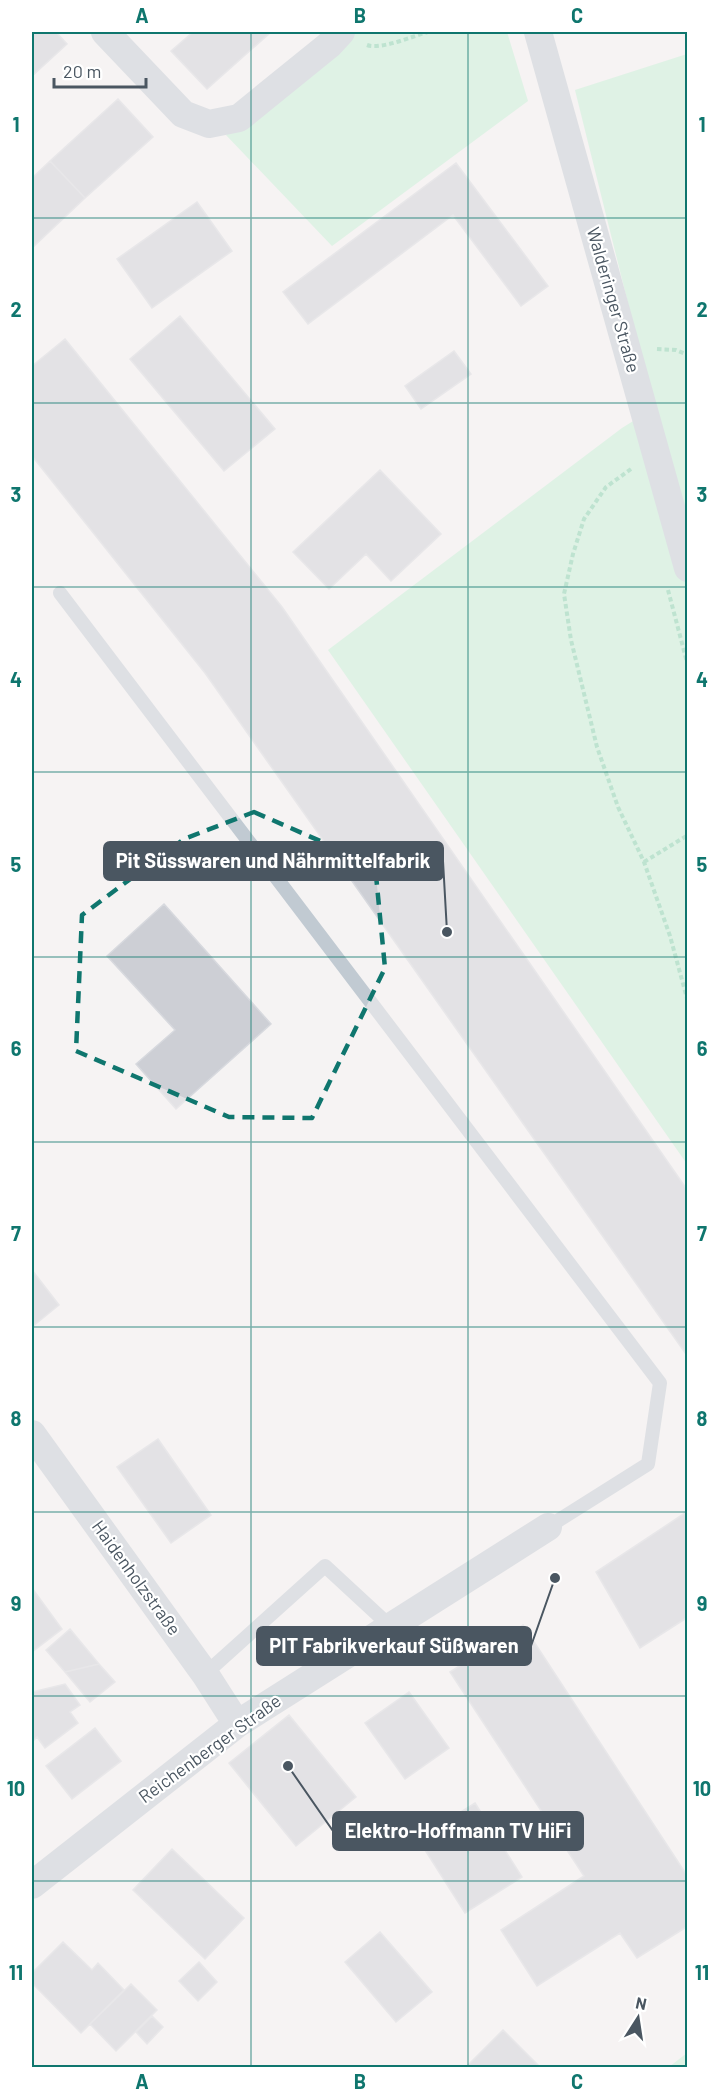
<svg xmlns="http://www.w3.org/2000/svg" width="719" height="2099" viewBox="0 0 719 2099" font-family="Barlow,sans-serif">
<rect width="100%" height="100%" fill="#f5f3f3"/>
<path fill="#c3f1d5" d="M357,32H507L528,101L332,246L226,135Z
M687,54V1164L328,650L622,428L654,408L575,90Z
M687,2053V2067H669Z"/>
<path fill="#cdcfd5" stroke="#d7d9de" stroke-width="1.5" d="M32,32H56L67,44L32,76Z
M193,32H271L207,89L171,51Z
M118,99L153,137L85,198L50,161Z
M50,161L85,198L32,248V178Z
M456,163L548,286L521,306L453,215L308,324L283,292Z
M197,202L232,251L152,308L117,259Z
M180,316L275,429L224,471L130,359Z
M65,339L282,607L688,1191V1357L205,673L32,456V366Z
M454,351L471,374L421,409L405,386Z
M380,470L441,534L391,581L366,554L329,589L293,552Z
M164,904L271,1024L176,1109L136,1064L175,1030L107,956Z
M32,1270L59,1305L32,1327Z
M158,1439L211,1515L171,1543L117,1467Z
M688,1511V1617L640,1648L596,1572Z
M32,1588L62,1629L32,1652Z
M523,1625L688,1877V1926L637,1958L620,1933L537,1986L501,1930L584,1876L450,1672Z
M70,1629L99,1664L65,1672L46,1650Z
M99,1664L115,1682L90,1702L65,1672Z
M65,1684L80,1705L70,1712L78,1723L45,1748L37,1737L32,1742V1692Z
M409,1692L449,1748L405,1779L365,1723Z
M289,1715L356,1797L296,1846L229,1763Z
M95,1728L121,1761L72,1799L46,1766Z
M475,1803L522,1877L465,1913L418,1839Z
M172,1849L244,1918L205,1959L133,1890Z
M380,1932L432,1992L396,2022L345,1962Z
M63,1942L92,1970L98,1963L124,1990L81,2033L32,1983V1973Z
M199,1962L217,1982L198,2001L179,1981Z
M131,1984L157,2010L116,2051L90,2024Z
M152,2016L163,2027L147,2044L136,2032Z
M503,2030L541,2068H465Z"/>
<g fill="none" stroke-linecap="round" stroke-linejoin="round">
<path stroke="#7ad0a6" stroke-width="4" stroke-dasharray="4.5 3" stroke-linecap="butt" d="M367,45C381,50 413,36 428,32
M657,349L676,350L688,355
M631,469L606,487L584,519L573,554L564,594L571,640L597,747L618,807L644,862L670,936L688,1002
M668,590L688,666
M644,862L688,835"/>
<path stroke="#c1cad2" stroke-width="14" d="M60,593L660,1383L648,1464L548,1527
M205,1674L325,1566L391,1627"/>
<path stroke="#c1cad2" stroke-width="28" d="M105,32L183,114L209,124L239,118L329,45L341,32
M538,32L688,568
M32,1434L205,1674L237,1724
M32,1885L237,1724L548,1527"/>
</g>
<path d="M0 0H719V2099H0ZM254,812L375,865L385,968L312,1118L229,1117L76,1051L82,915L184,839Z" fill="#f5f3f3" fill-opacity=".55" fill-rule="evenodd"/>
<path fill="none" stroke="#0f766e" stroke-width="4.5" stroke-dasharray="12 8" stroke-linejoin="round" d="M254,812L375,865L385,968L312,1118L229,1117L76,1051L82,915L184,839Z"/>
<path fill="none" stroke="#0f766e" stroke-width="1.5" stroke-opacity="0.55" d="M251,32V2068M468,32V2068M32,218H688M32,403H688M32,587H688M32,772H688M32,957H688M32,1142H688M32,1327H688M32,1512H688M32,1696H688M32,1881H688"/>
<g text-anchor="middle" stroke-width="4.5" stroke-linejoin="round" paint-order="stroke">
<g font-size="18" fill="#4a5661" stroke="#fff">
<text transform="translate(613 300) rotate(74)" y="6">Walderinger Straße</text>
<text transform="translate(136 1578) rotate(54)" y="6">Haidenholzstraße</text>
<text transform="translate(210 1749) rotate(-36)" y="6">Reichenberger Straße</text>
</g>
</g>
<path fill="none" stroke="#4a5661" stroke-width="2" d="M447 932L443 861M555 1578L531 1646M288 1766L333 1831"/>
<g fill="#4a5661" stroke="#fff" stroke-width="2">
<circle cx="447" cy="932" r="6"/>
<circle cx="555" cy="1578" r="6"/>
<circle cx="288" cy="1766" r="6"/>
</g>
<g fill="#4a5661" stroke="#4a5661" stroke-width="2">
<rect x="104" y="842" width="339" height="38" rx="6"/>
<rect x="257" y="1627" width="274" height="38" rx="6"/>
<rect x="333" y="1812" width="250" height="38" rx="6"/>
</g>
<g font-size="20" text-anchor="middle" font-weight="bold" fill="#fff">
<text x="273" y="868">Pit Süsswaren und Nährmittelfabrik</text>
<text x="394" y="1653">PIT Fabrikverkauf Süßwaren</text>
<text x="458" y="1838">Elektro-Hoffmann TV HiFi</text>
</g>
<rect width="719" height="2099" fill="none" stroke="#ffffff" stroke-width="66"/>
<g transform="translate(638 2018) rotate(12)" stroke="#ffffff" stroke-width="4.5" paint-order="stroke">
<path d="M0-4.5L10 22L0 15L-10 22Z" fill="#4a5661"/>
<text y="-9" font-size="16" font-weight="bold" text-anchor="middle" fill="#4a5661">N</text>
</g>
<path d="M54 78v9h92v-9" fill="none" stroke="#4a5661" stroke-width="3"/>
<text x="63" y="78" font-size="18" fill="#4a5661" stroke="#ffffff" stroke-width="4.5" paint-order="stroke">20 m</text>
<rect x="33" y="33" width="653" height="2033" fill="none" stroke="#0f766e" stroke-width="2"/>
<g font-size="20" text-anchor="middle" font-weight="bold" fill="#0f766e">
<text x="142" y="23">A</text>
<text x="360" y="23">B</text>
<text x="577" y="23">C</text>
<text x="16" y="132">1</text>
<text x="702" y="132">1</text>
<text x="16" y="317">2</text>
<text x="702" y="317">2</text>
<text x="16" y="502">3</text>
<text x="702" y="502">3</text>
<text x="16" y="687">4</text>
<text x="702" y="687">4</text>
<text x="16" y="872">5</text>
<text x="702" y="872">5</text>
<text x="16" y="1056">6</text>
<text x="702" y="1056">6</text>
<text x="16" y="1241">7</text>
<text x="702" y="1241">7</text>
<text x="16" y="1426">8</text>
<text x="702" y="1426">8</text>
<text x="16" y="1611">9</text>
<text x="702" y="1611">9</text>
<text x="16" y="1796">10</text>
<text x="702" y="1796">10</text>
<text x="16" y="1980">11</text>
<text x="702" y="1980">11</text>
<text x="142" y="2089">A</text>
<text x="360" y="2089">B</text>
<text x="577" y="2089">C</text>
</g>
</svg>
